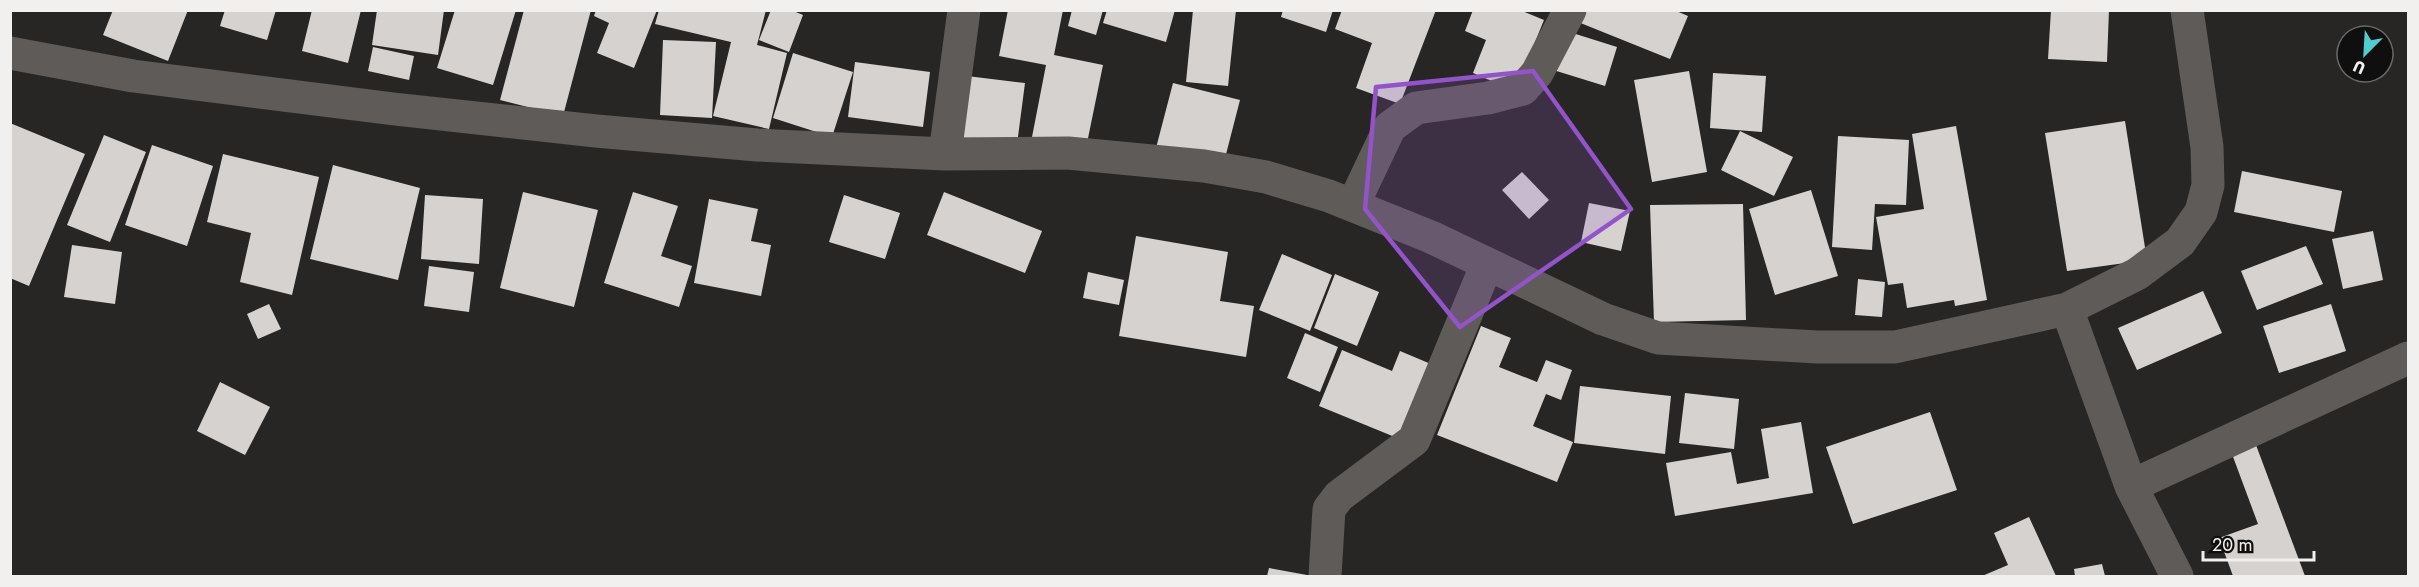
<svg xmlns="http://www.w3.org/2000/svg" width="2419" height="587" viewBox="0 0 2419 587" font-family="Jost,sans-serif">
<rect width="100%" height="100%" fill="#282624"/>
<path fill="#d5d2d0" d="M113,10H188L168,61L103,35Z
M225,10H276L267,40L220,26Z
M312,10H361L348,63L302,51Z
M377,10H444L438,55L372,45Z
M455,10H516L493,85L437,68Z
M524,10H591L563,116L500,100Z
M596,10H657L634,68L597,53L609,23L594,16Z
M659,10H766L757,45L787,53L769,129L713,116L731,42L655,24Z
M771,10H791L803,15L789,52L759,40Z
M1008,10H1063L1054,55L1103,65L1086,148L1032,137L1046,65L999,56Z
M1072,10H1103L1096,35L1068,26Z
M1107,10H1175L1166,42L1103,23Z
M1193,10H1236L1228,86L1186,82Z
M1283,10H1333L1326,32L1281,17Z
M1342,10H1436L1400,104L1356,88L1372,43L1335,29Z
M1473,10H1520L1544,20L1515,91L1473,73L1486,40L1465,31Z
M1583,10H1674L1688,16L1670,59L1578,22Z
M2051,10H2109L2107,62L2048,59Z
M1563,30L1617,47L1605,86L1550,69Z
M663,40L716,42L712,118L660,115Z
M373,47L414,56L409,80L368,71Z
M793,53L853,72L832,137L773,118Z
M855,62L930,72L923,127L848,117Z
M1689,71L1707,172L1652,182L1634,80Z
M1713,73L1766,76L1762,132L1710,128Z
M967,76L1025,83L1016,152L958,145Z
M1173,83L1240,100L1223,166L1156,148Z
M2125,121L2147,260L2067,271L2045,133Z
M10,123L85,154L29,286L10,278Z
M1956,126L1987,300L1955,306L1954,300L1907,308L1903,283L1888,285L1876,217L1924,209L1912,134Z
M1740,131L1793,157L1774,196L1721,170Z
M104,135L146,152L110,242L67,225Z
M1838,136L1909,140L1906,205L1875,204L1872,250L1832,247Z
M152,145L213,166L187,246L125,225Z
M223,154L319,177L292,295L240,282L251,233L207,222Z
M333,165L420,188L398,280L310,259Z
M2242,171L2342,191L2334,232L2234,212Z
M1522,172L1549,200L1529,219L1502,190Z
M1811,190L1838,276L1775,295L1749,209Z
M523,192L598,210L574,307L500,288Z
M633,192L678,206L661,256L692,266L679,307L604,283Z
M944,192L1042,231L1025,273L927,235Z
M425,195L483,199L479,264L421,259Z
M844,195L900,213L885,259L829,242Z
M709,199L758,209L751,241L771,245L761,296L694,283Z
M1589,203L1630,211L1621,251L1581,242Z
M1743,204L1746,320L1654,322L1650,205Z
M2373,231L2383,280L2343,289L2332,239Z
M1136,236L1228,252L1220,301L1254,306L1246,357L1119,336Z
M72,245L122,252L115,304L64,297Z
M2306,246L2323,284L2257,310L2241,271Z
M1282,254L1332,275L1310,331L1259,310Z
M429,266L474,272L469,312L424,306Z
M1088,272L1124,280L1119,305L1083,298Z
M1335,274L1379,292L1357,346L1314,328Z
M1858,279L1885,282L1882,317L1855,315Z
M2203,291L2222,333L2137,370L2118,328Z
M269,304L281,329L258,339L247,314Z
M2331,304L2346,351L2279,373L2263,326Z
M1481,326L1511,338L1499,367L1537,382L1546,360L1572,370L1561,400L1546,394L1533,426L1573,442L1557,482L1437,435Z
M1305,333L1338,347L1320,392L1287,378Z
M1342,350L1392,371L1400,351L1438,367L1407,442L1319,406Z
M220,382L270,407L245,455L197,431Z
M1580,386L1671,396L1665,454L1574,443Z
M1685,393L1739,399L1734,449L1679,443Z
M1930,412L1957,490L1853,524L1826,447Z
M1801,422L1813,493L1675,516L1666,463L1731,452L1737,484L1769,478L1761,429Z
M2253,437L2305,576H2233L2219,538L2258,524L2229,446Z
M2029,517L2056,576H1982L2008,565L1994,533Z
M2102,564L2105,576H2075L2074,569Z
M1269,568L1307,575V576H1267Z"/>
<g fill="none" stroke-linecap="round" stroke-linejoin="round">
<path stroke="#5e5b59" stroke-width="33" d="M10,53L133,76L394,109L596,131L757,145L945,154L1068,153L1204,166L1266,177L1329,196L1431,237L1603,319L1658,338L1817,347H1895L2067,309L2137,274L2180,242L2201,212L2208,185L2207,147L2187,10
M945,154L964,10
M1353,205L1390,127L1416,108L1488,98L1523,89L1537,73L1570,10
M2067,309L2131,486L2177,576
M2131,486L2408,358
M1325,576L1329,509L1339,496L1414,440L1487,264"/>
</g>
<path fill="#9353c9" fill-opacity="0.2" stroke="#9353c9" stroke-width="4.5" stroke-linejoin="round" d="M1533,71L1631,209L1460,327L1365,209L1376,87Z"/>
<rect width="2419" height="587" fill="none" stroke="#f2f0ef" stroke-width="24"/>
<g transform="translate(2365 54) rotate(204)"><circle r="28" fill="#100f0f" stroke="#6a6969" stroke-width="1.5"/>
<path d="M0-4.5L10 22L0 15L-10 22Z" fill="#52cdcd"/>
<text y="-9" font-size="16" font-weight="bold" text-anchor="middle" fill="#f2f0ef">U</text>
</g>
<path d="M2203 551v9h111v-9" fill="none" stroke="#f2f0ef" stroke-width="3"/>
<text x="2212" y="551" font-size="18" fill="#f2f0ef" stroke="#100f0f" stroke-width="4.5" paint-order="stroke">20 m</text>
</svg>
